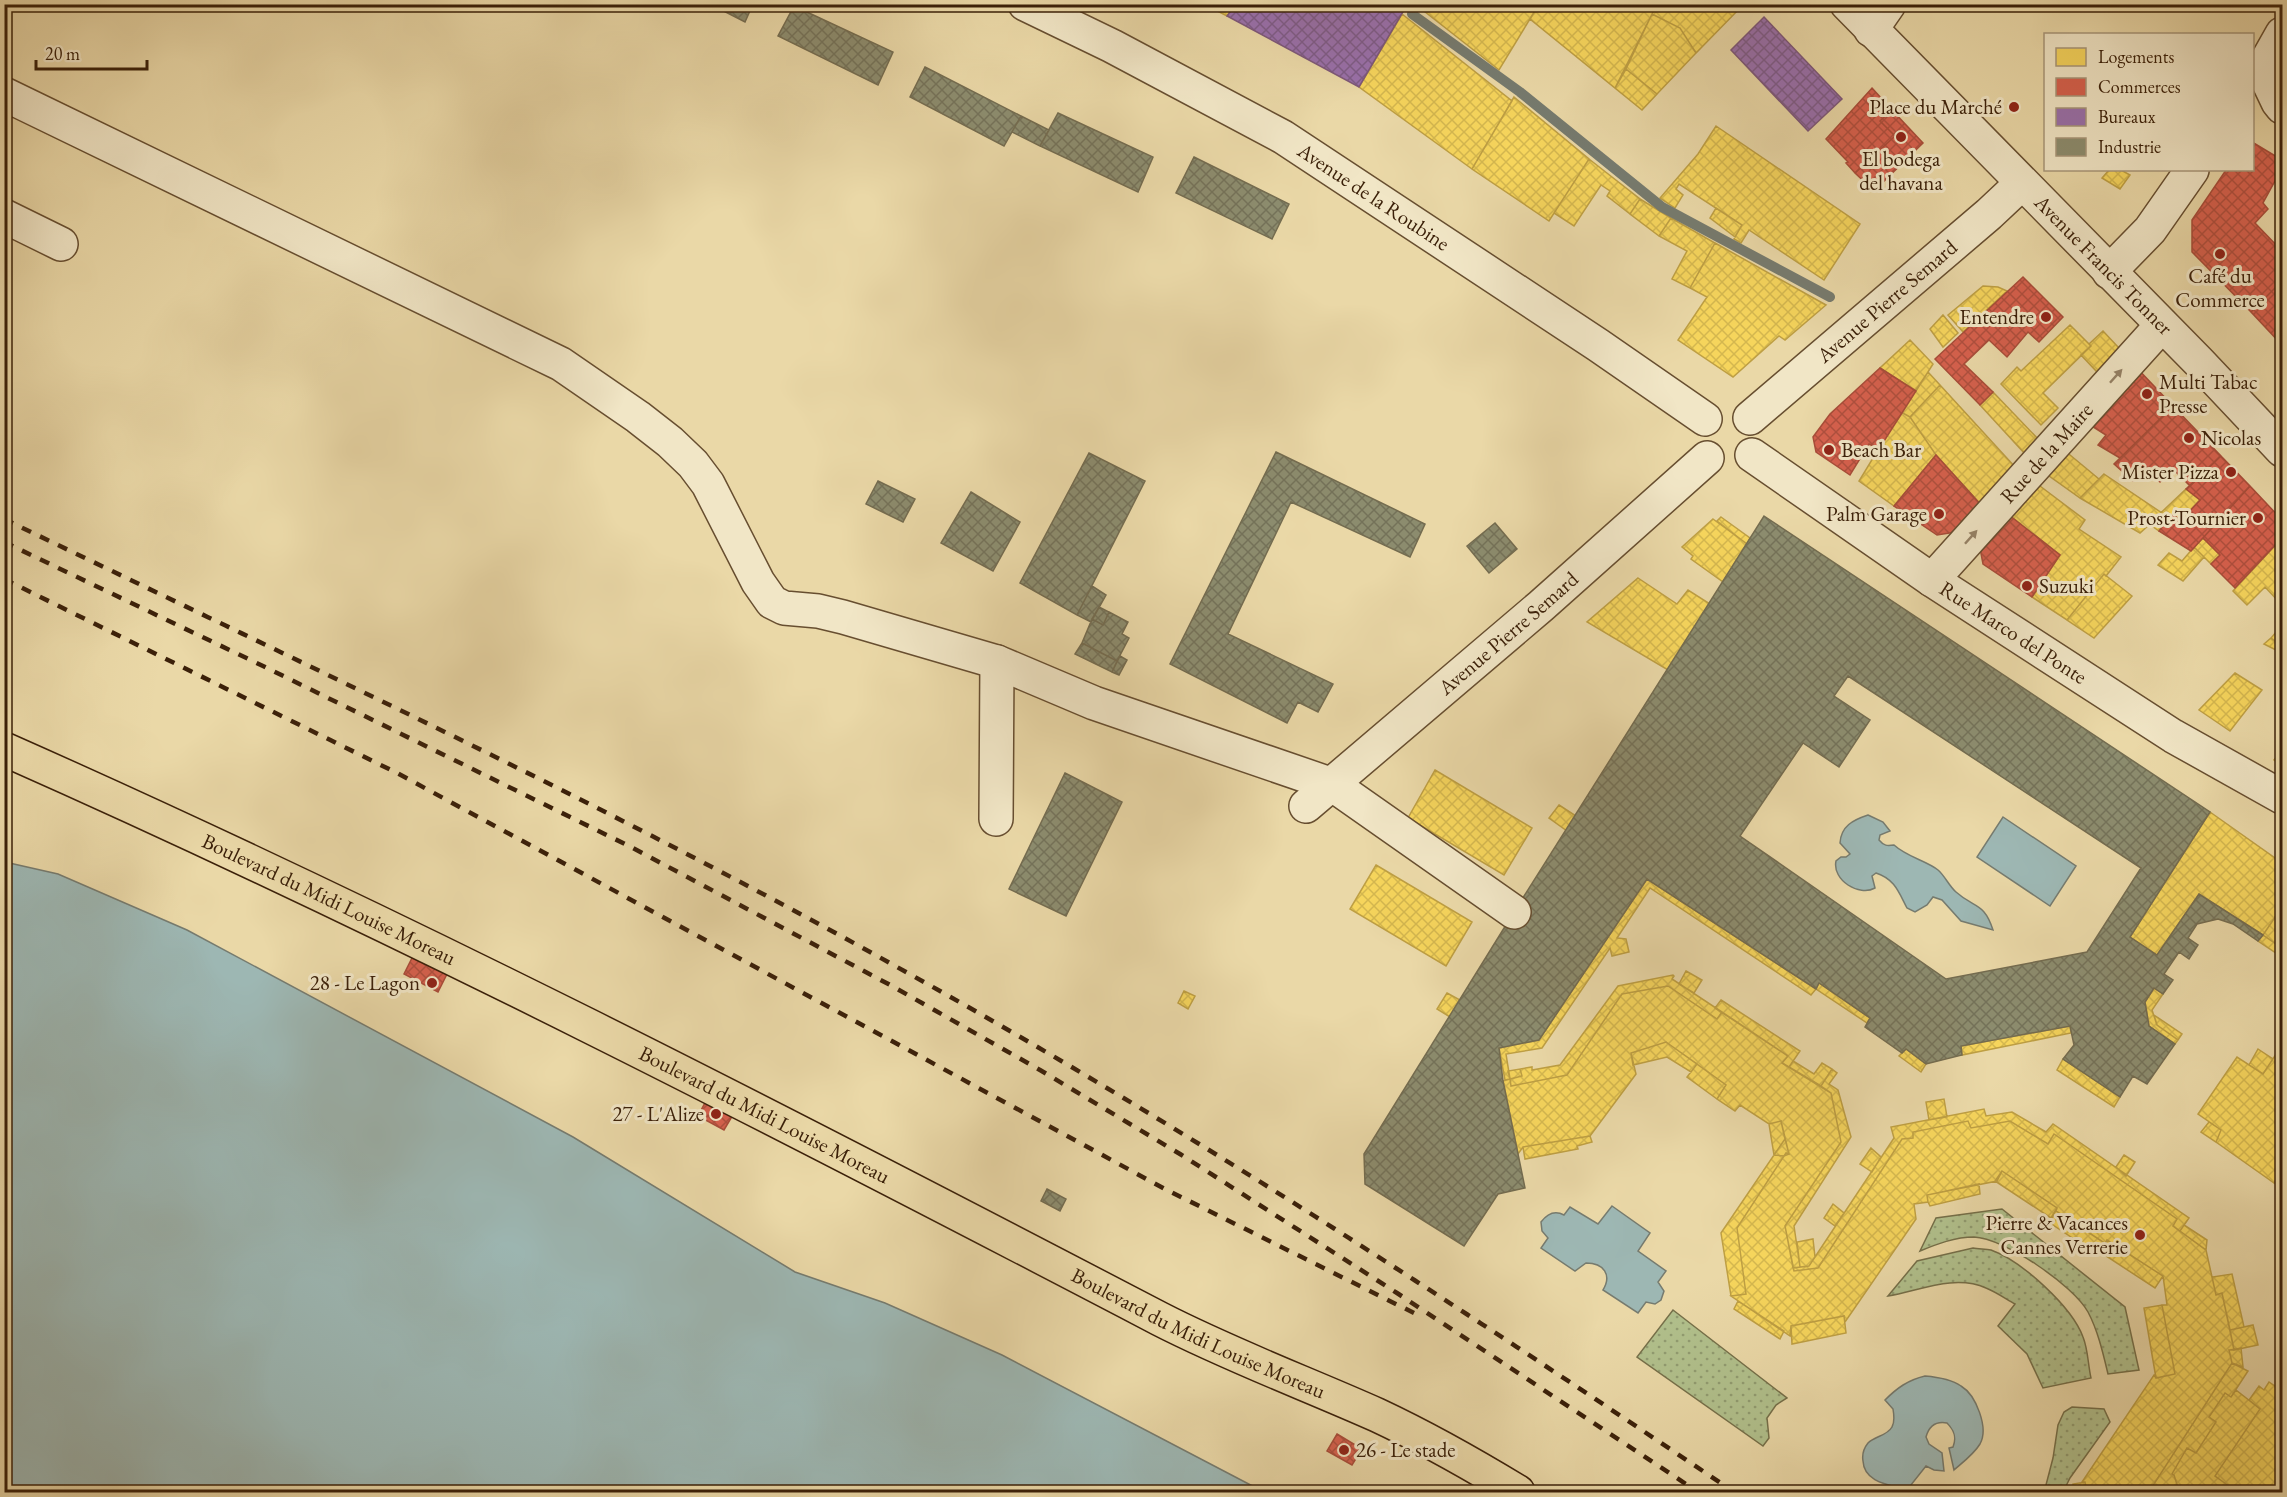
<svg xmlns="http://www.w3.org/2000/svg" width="2287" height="1497" viewBox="0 0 2287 1497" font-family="'EB Garamond',serif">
<defs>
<pattern id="grass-dots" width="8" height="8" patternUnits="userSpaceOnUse" patternTransform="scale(1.5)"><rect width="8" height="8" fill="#b1c08c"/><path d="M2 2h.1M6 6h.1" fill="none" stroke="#919c71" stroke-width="1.8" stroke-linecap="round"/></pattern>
<pattern id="homes-cross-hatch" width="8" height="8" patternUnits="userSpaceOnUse" patternTransform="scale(1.5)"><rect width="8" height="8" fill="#f6d55c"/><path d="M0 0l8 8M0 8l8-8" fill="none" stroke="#d4b74f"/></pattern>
<pattern id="shops-cross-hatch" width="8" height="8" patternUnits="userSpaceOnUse" patternTransform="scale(1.5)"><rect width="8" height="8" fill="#d6604d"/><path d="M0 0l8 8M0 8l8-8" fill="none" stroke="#af4f3e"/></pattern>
<pattern id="offices-cross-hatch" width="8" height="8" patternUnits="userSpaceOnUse" patternTransform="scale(1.5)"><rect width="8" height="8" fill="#9970ab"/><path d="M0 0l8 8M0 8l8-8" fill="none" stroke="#7e5c89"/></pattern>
<pattern id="industry-cross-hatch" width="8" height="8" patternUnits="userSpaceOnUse" patternTransform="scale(1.5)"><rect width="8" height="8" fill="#8c8c6e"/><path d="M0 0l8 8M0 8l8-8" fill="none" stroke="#747259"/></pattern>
</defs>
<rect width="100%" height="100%" fill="#ead8a7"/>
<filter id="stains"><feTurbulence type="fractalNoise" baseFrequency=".00333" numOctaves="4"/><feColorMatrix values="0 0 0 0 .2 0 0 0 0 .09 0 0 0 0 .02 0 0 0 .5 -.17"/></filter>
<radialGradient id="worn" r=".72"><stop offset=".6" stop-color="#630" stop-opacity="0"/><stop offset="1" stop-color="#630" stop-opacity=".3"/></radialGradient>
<path fill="url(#grass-dots)" stroke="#76704a" stroke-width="1.5" d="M2002,1209L2125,1307L2139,1370L2108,1374C2103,1353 2098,1331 2088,1312C2073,1285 2004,1238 1974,1237C1955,1237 1937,1244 1920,1251L1936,1218Z
M1973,1248C1978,1249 1985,1249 1991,1250C2022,1261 2072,1307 2083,1337C2088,1349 2088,1365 2091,1378L2043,1388L2027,1354L1998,1326L2015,1304C2006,1299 1996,1292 1986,1288C1954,1274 1919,1291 1888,1296L1917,1261Z
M1673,1310L1787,1398L1776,1405L1767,1418L1769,1438L1763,1446L1637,1357Z
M2072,1407L2104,1409L2110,1422L2070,1478L2066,1486L2067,1492H2041L2046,1485L2053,1458L2058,1425L2064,1412Z"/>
<path fill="#9db7b3" stroke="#767b6f" stroke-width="1.5" d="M1868,815L1883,822L1890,831L1880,835L1879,840C1884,846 1887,846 1894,845C1907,857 1927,861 1938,870C1945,876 1949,886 1956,892C1975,909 1984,902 1993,930L1961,921L1942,900L1933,897L1927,905L1915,912L1907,908C1899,893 1895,879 1876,873L1872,876L1875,888C1859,897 1832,880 1836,861L1841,857H1846L1850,854L1840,843C1841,826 1853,820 1868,815Z
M2003,817L2076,866L2050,906L1977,857Z
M5,862L58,874L187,930L573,1137L795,1272L885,1303L1002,1355L1264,1492H5Z
M1612,1206L1650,1233L1638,1251L1666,1271L1658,1282L1664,1291L1661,1300L1655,1304L1646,1302L1638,1313L1603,1290C1612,1275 1604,1263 1586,1263L1575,1271L1541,1248L1548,1238L1542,1231L1541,1222C1547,1214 1555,1210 1564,1215L1570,1207L1598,1224Z
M1925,1376C1937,1377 1951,1379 1961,1386C1976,1395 1989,1428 1980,1444C1974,1454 1962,1463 1954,1470L1949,1448L1953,1447C1957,1437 1954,1430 1947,1423C1936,1421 1929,1426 1926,1437L1929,1444L1942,1453L1944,1471L1934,1470L1926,1466L1907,1490C1891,1485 1864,1483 1863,1461C1862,1455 1864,1448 1868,1443C1875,1436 1887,1436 1892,1427C1895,1422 1894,1415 1893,1409L1885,1400C1897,1388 1908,1380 1925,1376Z"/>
<path fill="url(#homes-cross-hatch)" stroke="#be9f43" stroke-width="1.5" d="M1204,4H1230L1234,6L1227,16Z
M1415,4H1539L1499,70Z
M1539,4H1657L1615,88L1530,19Z
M1657,4H1744L1696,53L1680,28L1652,14Z
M1402,14L1512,101L1472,169L1359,87Z
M1652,14L1680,28L1696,53L1657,94L1626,69Z
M1626,69L1657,94L1642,110L1615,88Z
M1514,97L1589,159L1549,221L1472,169Z
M1716,126L1860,224L1824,280L1749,230L1741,243L1734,239L1742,225L1679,184L1676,189L1683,195L1675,208L1660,198L1698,154Z
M1589,159L1640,199L1630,214L1607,196L1610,191L1601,185L1574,226L1554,213Z
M2109,170H2121L2130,175L2120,189L2102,178Z
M1640,199L1671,218L1659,236L1630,214Z
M1716,208L1742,225L1735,237L1710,218Z
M1671,218L1715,243L1690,288L1672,279L1687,251L1659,236Z
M1715,243L1826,305L1785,340L1779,336L1733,377L1678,340L1707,297L1690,288Z
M1983,286L1998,287L2007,291L1963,332L1948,315Z
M1943,315L1958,333L1943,347L1930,329Z
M2070,325L2091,346L2043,393L2058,408L2041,425L2001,384L2017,367L2021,371Z
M2103,331L2119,348L2098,373L2081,355L2091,346L2089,344Z
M1910,340L1933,364L1916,391L1880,368Z
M1928,372L1940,385L1910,417L1901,412Z
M1940,385L2016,468L1983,507L1936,455L1910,417Z
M1993,392L2040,441L2027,456L1980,405Z
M1901,412L1910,417L1936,455L1894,506L1859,481Z
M2064,450L2099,479L2080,498L2045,473Z
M2104,474L2162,513L2140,533L2080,498Z
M2036,483L2085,520L2079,529L2121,557L2106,576L2104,574L2067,620L2032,597L2060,555L2009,515Z
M2186,489L2200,500L2188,513L2197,520L2189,528L2173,514L2159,531L2149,524Z
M1721,517L1750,538L1747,544L1717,521Z
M1713,519L1747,544L1723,582L1691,559L1693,556L1682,547Z
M2203,538L2220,555L2211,564L2194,547Z
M2282,538V605L2265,587L2247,605L2233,591Z
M2194,547L2204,557L2183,581L2158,565L2169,553L2182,561Z
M2104,574L2132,596L2094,638L2067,620Z
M1638,578L1677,604L1688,590L1710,604L1668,670L1587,622Z
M2282,625V646L2271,638Z
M2271,638L2282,646V653L2264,644Z
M2235,673L2262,690L2230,731L2199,710Z
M2282,751V766L2274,760Z
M1435,770L1532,828L1504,875L1408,818Z
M1559,805L1576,816L1567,831L1549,818Z
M2210,812L2282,863V907L2263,935L2199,894L2157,955L2130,937Z
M1376,865L1472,922L1446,966L1350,909Z
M1647,879L1816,989L1811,995L1650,888L1617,938L1626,939L1629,952L1612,956L1610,948L1542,1048L1506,1054L1510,1079L1505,1080L1499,1048L1539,1040Z
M2282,907V948L2263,935Z
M2263,935L2282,948V957L2258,941Z
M1686,971L1702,980L1694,993L1679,984Z
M1673,975L1674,976L1672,979L1722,1012L1717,1019L1668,986L1622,994L1567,1075L1511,1086L1510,1079L1522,1076L1520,1069L1532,1067V1070L1560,1065L1618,986Z
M1819,983L1870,1018L1867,1023L1816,989Z
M1668,986L1717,1019L1722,1012L1788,1056L1782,1063L1831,1093L1841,1142L1785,1226L1794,1271L1818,1268L1902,1139L1913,1138V1132L1968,1121L1971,1128L2010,1121L2048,1144L2054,1134L2177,1219L2173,1226L2206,1250L2216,1295L2222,1293L2234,1350H2229L2232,1363L2152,1487L2154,1492H2087L2085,1482H2082L2154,1375L2156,1378L2175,1374L2162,1305H2167L2163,1276L2107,1240L2106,1244L2056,1211L2057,1208L2002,1171L1997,1181L1927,1195L1928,1202L1914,1204L1916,1219L1845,1322L1844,1316L1791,1326L1790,1336L1731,1296L1746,1294L1737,1228L1786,1153L1789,1154L1781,1121L1769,1124L1740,1105L1735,1111L1717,1099L1726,1085L1666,1042L1631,1053L1636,1074L1590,1136L1523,1147L1518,1154L1503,1081L1510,1079L1511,1086L1567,1075L1622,994Z
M2154,988L2163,994L2152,1010L2157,1025L2178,1040L2175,1044L2149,1026L2145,1002Z
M1184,991L1195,996L1188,1009L1178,1003Z
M1447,993L1460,1000L1450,1017L1437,1009Z
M1721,1000L1800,1051L1789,1067L1782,1063L1788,1056L1715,1008Z
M2154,1015L2182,1034L2178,1040L2157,1025Z
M2070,1026L2071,1033L1962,1055L1961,1046Z
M1666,1042L1697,1064L1691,1072L1667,1057L1633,1065L1631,1053Z
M2282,1045V1171L2274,1183L2216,1142L2221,1130L2198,1114L2237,1057L2263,1074Z
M1906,1049L1926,1064L1921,1072L1899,1056Z
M2258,1049L2273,1059L2263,1074L2249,1065Z
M2063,1059L2120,1097L2114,1107L2057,1070Z
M1793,1061L1814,1074L1822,1063L1832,1069L1821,1086L1789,1067Z
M1697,1064L1726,1085L1717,1099L1687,1077Z
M1520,1069L1522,1076L1510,1079L1508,1071Z
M1832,1069L1837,1073L1829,1084L1838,1090L1851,1137L1794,1226L1800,1267L1793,1268L1785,1226L1841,1142L1831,1093L1821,1086Z
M1944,1099L1947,1117L1929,1120L1926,1102Z
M1984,1109L1986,1116L2012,1112L2046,1132L2053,1124L2189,1218L2180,1231L2173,1226L2177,1219L2054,1134L2048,1144L2010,1121L1971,1128L1968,1121L1913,1132V1138L1902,1139L1818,1268L1794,1271L1793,1268L1809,1266L1894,1138L1891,1127Z
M1781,1121L1785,1139L1774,1155L1769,1124Z
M2209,1122L2221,1130L2216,1142L2201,1132Z
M1590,1136L1592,1142L1577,1146L1578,1149L1525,1159L1523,1147Z
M1785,1139L1789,1154L1784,1156L1774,1155Z
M1871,1148L1881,1157L1872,1172L1860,1164Z
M1774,1155L1784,1156L1737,1228L1746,1294L1731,1296L1721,1233Z
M2124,1155L2135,1162L2126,1176L2116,1167Z
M2282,1170V1188L2274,1183Z
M2002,1171L2057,1208L2051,1218L1995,1181Z
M1979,1184L1980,1194L1930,1206L1928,1202L1927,1195Z
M1833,1204L1844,1213L1835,1226L1824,1218Z
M2057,1208L2056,1211L2106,1244L2098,1255L2050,1223Z
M2184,1225L2207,1240L2206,1250L2180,1231Z
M1813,1239L1815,1257L1809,1266L1800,1267L1797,1242Z
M2107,1240L2163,1276L2155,1288L2100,1252Z
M2232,1274L2244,1327L2230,1330L2222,1293L2216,1295L2212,1277Z
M1738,1301L1784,1331L1780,1339L1734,1309Z
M2162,1305L2175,1374L2156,1378L2144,1308Z
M1844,1316L1846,1333L1792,1344L1791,1326Z
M2253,1325L2258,1345L2234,1350L2230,1330Z
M2241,1348L2243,1367L2232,1363L2229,1350Z
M2232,1363L2248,1371L2231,1397L2225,1393L2209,1417L2216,1422L2196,1453L2187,1448L2172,1474L2174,1475L2179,1491L2154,1492L2152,1487Z
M2282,1375V1479L2274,1492H2230L2233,1489L2215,1476L2260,1409L2249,1400L2259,1386L2264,1390L2269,1382L2275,1386Z
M2236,1390L2260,1409L2215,1476L2233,1489L2230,1492H2177L2179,1491L2174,1475L2172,1474L2187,1448L2196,1453L2216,1422L2209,1417L2225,1393L2231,1397Z
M2282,1479V1492H2274Z
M2085,1482L2087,1492H2074L2073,1484Z"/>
<path fill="url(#shops-cross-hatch)" stroke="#a84d39" stroke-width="1.5" d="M1872,88L1892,110L1880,121L1895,136L1855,173L1846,163L1848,162L1826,139Z
M1892,110L1923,143L1874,191L1855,173L1895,136L1880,121Z
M2252,142L2282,160V168L2263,203L2268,209L2255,223L2282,251V281L2251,312L2192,252V220L2226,170H2252Z
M2023,277L2063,317L2039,342L2028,332L2007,357L1989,340L1964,364L1993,392L1980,405L1935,359Z
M2282,281V345L2251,312Z
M2135,366L2173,406L2120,458L2098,445L2106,435L2087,423Z
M1880,368L1916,391L1879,449L1869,444L1850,475L1816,452L1813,437L1830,414Z
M2173,406L2221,456L2190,486L2173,469L2160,482L2144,467L2133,481L2114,464Z
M1936,455L1983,507L1962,531L1937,535L1894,506Z
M2221,456L2250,486L2191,551L2159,531L2173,514L2189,528L2197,520L2188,513L2200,500L2186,489Z
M2250,486L2282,520V538L2235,588L2211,564L2220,555L2203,538Z
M2009,515L2060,555L2032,597L1983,564L1980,548Z
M413,956L447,974L438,992L404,974Z
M706,1101L734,1113L724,1130L698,1116Z
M1337,1434L1362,1449L1352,1465L1327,1451Z"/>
<path fill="url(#offices-cross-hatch)" stroke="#7d587a" stroke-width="1.5" d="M1236,4H1399L1404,10L1359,87L1227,16Z
M1764,17L1842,99L1808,131L1731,50Z"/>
<path fill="url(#industry-cross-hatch)" stroke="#746c50" stroke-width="1.5" fill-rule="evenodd" d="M710,4H753L745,22Z
M794,6L893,52L878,85L778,36Z
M925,67L1021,116L1004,146L910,97Z
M1058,113L1153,157L1138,192L1040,146Z
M1021,116L1049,130L1040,146L1012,132Z
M1194,157L1289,204L1272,239L1176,193Z
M1276,452L1425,524L1410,557L1291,502L1228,634L1333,684L1318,712L1298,702L1287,723L1170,664Z
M1089,453L1145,481L1077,615L1020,583Z
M878,481L915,499L903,522L866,504Z
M971,492L1020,522L993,571L941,543Z
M1764,516L2210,812L2130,937L2157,955L2199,894L2263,935L2258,941L2233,924L2218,919L2197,924L2188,938L2198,945L2189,959L2179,952L2164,974L2173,980L2163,994L2154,988L2145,1002L2149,1026L2175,1044L2147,1084L2133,1076L2120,1097L2063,1059L2074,1045L2070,1026L1961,1046L1962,1055L1926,1064L1906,1049L1902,1053L1865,1027L1870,1018L1819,983L1816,989L1647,879L1539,1040L1499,1048L1503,1081L1525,1188L1498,1194L1464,1246L1365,1184L1364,1154L1514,912ZM1848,676L2141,868L2087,952L1946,979L1740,836L1803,743L1839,767L1870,720L1834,696Z
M1495,523L1517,549L1489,573L1467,546Z
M1092,586L1106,595L1091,622L1077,615Z
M1099,607L1109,612L1103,625L1092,619Z
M1109,612L1128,622L1122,634L1129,638L1117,661L1082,643L1092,619L1103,625Z
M1082,643L1117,661L1112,672L1075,654Z
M1120,656L1127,660L1119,675L1112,672Z
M1065,773L1122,802L1066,916L1009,889Z
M1047,1189L1066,1199L1060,1211L1041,1201Z"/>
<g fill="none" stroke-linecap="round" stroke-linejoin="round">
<path stroke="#767b6f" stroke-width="10" d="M1412,14L1520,92L1662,207L1830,297"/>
<g stroke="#674e30" stroke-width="36">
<g id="minor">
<path id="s1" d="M1025,4L1112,46L1283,137L1598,345L1705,419"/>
<path id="s2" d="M1847,4L2199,362L2282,450"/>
<path d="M1871,30L1889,4"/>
<path d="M2267,79L2269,57L2282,34"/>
<path d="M2267,79L2278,102L2282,107"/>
<path d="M4,94L561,364L638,417L670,442L693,464L708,484L758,582L772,602L784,608L818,611L843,617L997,662L1094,703L1333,785L1514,912"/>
<path d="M4,216L61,244"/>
<path d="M2109,272L2150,230L2192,170"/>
<path id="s3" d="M1750,418L1989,214L2022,183"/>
<path id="s4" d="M1752,455L1932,580L2173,736L2282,797"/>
<path id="s5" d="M1932,580L2162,325"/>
<path id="s6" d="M1306,806L1541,606L1707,458"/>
<path d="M996,819L997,662"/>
</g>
</g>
<g stroke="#3b2009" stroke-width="36">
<g id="major">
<path id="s7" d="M4,749C397,923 779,1120 1160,1319C1230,1355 1305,1383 1377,1415C1426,1438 1472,1464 1518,1492"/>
</g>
</g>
<use href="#minor" stroke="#f1e6c6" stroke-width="33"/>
<use href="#major" stroke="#ead8a7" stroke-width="33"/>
<path stroke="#3b2009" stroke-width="4.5" stroke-dasharray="10 10" stroke-linecap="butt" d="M4,519C304,664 607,805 897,967C1186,1127 1461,1308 1734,1492
M4,542L263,666L629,846L892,986L1040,1070L1180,1154L1397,1293L1698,1492
M4,579L397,773L1165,1189L1414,1313"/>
</g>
<defs><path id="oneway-solid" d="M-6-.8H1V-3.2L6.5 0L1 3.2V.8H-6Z" transform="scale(1.5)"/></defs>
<g fill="#968368">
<use href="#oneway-solid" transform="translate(2116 376) rotate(-48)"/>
<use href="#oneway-solid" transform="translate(1971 537) rotate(-48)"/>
</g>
<g fill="#8f2418" stroke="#f1e6c6" stroke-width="2">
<circle cx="2014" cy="107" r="6"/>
<circle cx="1901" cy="137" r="6"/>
<circle cx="2220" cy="254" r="6"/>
<circle cx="2046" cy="317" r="6"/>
<circle cx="2147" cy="394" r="6"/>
<circle cx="2189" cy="438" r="6"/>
<circle cx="1829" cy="450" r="6"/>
<circle cx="2231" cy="472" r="6"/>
<circle cx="1939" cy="514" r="6"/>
<circle cx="2258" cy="518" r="6"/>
<circle cx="2027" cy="586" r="6"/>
<circle cx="432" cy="983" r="6"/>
<circle cx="716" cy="1114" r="6"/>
<circle cx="2140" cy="1235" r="6"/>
<circle cx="1344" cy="1450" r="6"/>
</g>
<g text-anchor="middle" stroke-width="6" stroke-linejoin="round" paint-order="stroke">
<g font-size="21" fill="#3b2009" stroke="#f1e6c6" text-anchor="end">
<text x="2002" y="114">Place du Marché</text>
<text x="1901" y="166" text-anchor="middle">El bodega<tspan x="1901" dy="24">del havana</tspan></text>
<text x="2220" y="283" text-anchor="middle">Café du<tspan x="2220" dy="24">Commerce</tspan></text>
<text x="2034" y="324">Entendre</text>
<text x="2159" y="389" text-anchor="start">Multi Tabac<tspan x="2159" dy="24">Presse</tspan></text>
<text x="2201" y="445" text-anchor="start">Nicolas</text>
<text x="1841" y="457" text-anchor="start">Beach Bar</text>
<text x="2219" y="479">Mister Pizza</text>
<text x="1927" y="521">Palm Garage</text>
<text x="2246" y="525">Prost-Tournier</text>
<text x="2039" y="593" text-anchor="start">Suzuki</text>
<text x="420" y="990">28 - Le Lagon</text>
<text x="704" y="1121">27 - L'Alize</text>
<text x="2128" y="1230">Pierre &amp; Vacances<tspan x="2128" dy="24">Cannes Verrerie</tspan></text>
<text x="1356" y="1457" text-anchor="start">26 - Le stade</text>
</g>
<g font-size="21" fill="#3b2009" stroke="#f1e6c6">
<text dy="7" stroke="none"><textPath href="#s1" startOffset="399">Avenue de la Roubine</textPath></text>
<text dy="7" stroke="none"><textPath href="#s2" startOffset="366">Avenue Francis Tonner</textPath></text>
<text dy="7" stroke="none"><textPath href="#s3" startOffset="180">Avenue Pierre Semard</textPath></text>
<text dy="7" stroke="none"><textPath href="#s5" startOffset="171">Rue de la Maire</textPath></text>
<text dy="7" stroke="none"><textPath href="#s4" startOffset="316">Rue Marco del Ponte</textPath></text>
<text dy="7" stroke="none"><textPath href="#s6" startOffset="266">Avenue Pierre Semard</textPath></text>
<text dy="7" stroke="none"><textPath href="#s7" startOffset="358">Boulevard du Midi Louise Moreau</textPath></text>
<text dy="7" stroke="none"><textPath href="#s7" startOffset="844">Boulevard du Midi Louise Moreau</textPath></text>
<text dy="7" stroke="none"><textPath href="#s7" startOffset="1330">Boulevard du Midi Louise Moreau</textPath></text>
</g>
</g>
<rect width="2287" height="1497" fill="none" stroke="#ead8a7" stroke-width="24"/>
<rect x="6" y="6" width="2275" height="1485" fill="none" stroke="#3b2009" stroke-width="3"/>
<rect x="12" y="12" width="2263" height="1473" fill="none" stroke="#3b2009" stroke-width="1.5"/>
<rect x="2044" y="33" width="210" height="138" fill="#f1e6c6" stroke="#a8977a" stroke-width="1.5"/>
<rect x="2056" y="48" width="30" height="18" fill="#f6d55c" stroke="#a8977a" stroke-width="1.5"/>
<text x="2098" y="63" font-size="18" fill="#3b2009">Logements</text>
<rect x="2056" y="78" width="30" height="18" fill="#d6604d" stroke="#a8977a" stroke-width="1.5"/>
<text x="2098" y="93" font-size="18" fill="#3b2009">Commerces</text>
<rect x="2056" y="108" width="30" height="18" fill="#9970ab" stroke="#a8977a" stroke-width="1.5"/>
<text x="2098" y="123" font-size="18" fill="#3b2009">Bureaux</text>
<rect x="2056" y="138" width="30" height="18" fill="#8c8c6e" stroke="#a8977a" stroke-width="1.5"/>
<text x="2098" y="153" font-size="18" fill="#3b2009">Industrie</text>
<path d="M36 60v9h111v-9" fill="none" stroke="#3b2009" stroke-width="3"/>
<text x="45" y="60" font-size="18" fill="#3b2009" stroke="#f1e6c6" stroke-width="4.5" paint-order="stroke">20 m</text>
<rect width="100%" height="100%" filter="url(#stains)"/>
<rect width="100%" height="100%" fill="url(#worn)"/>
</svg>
